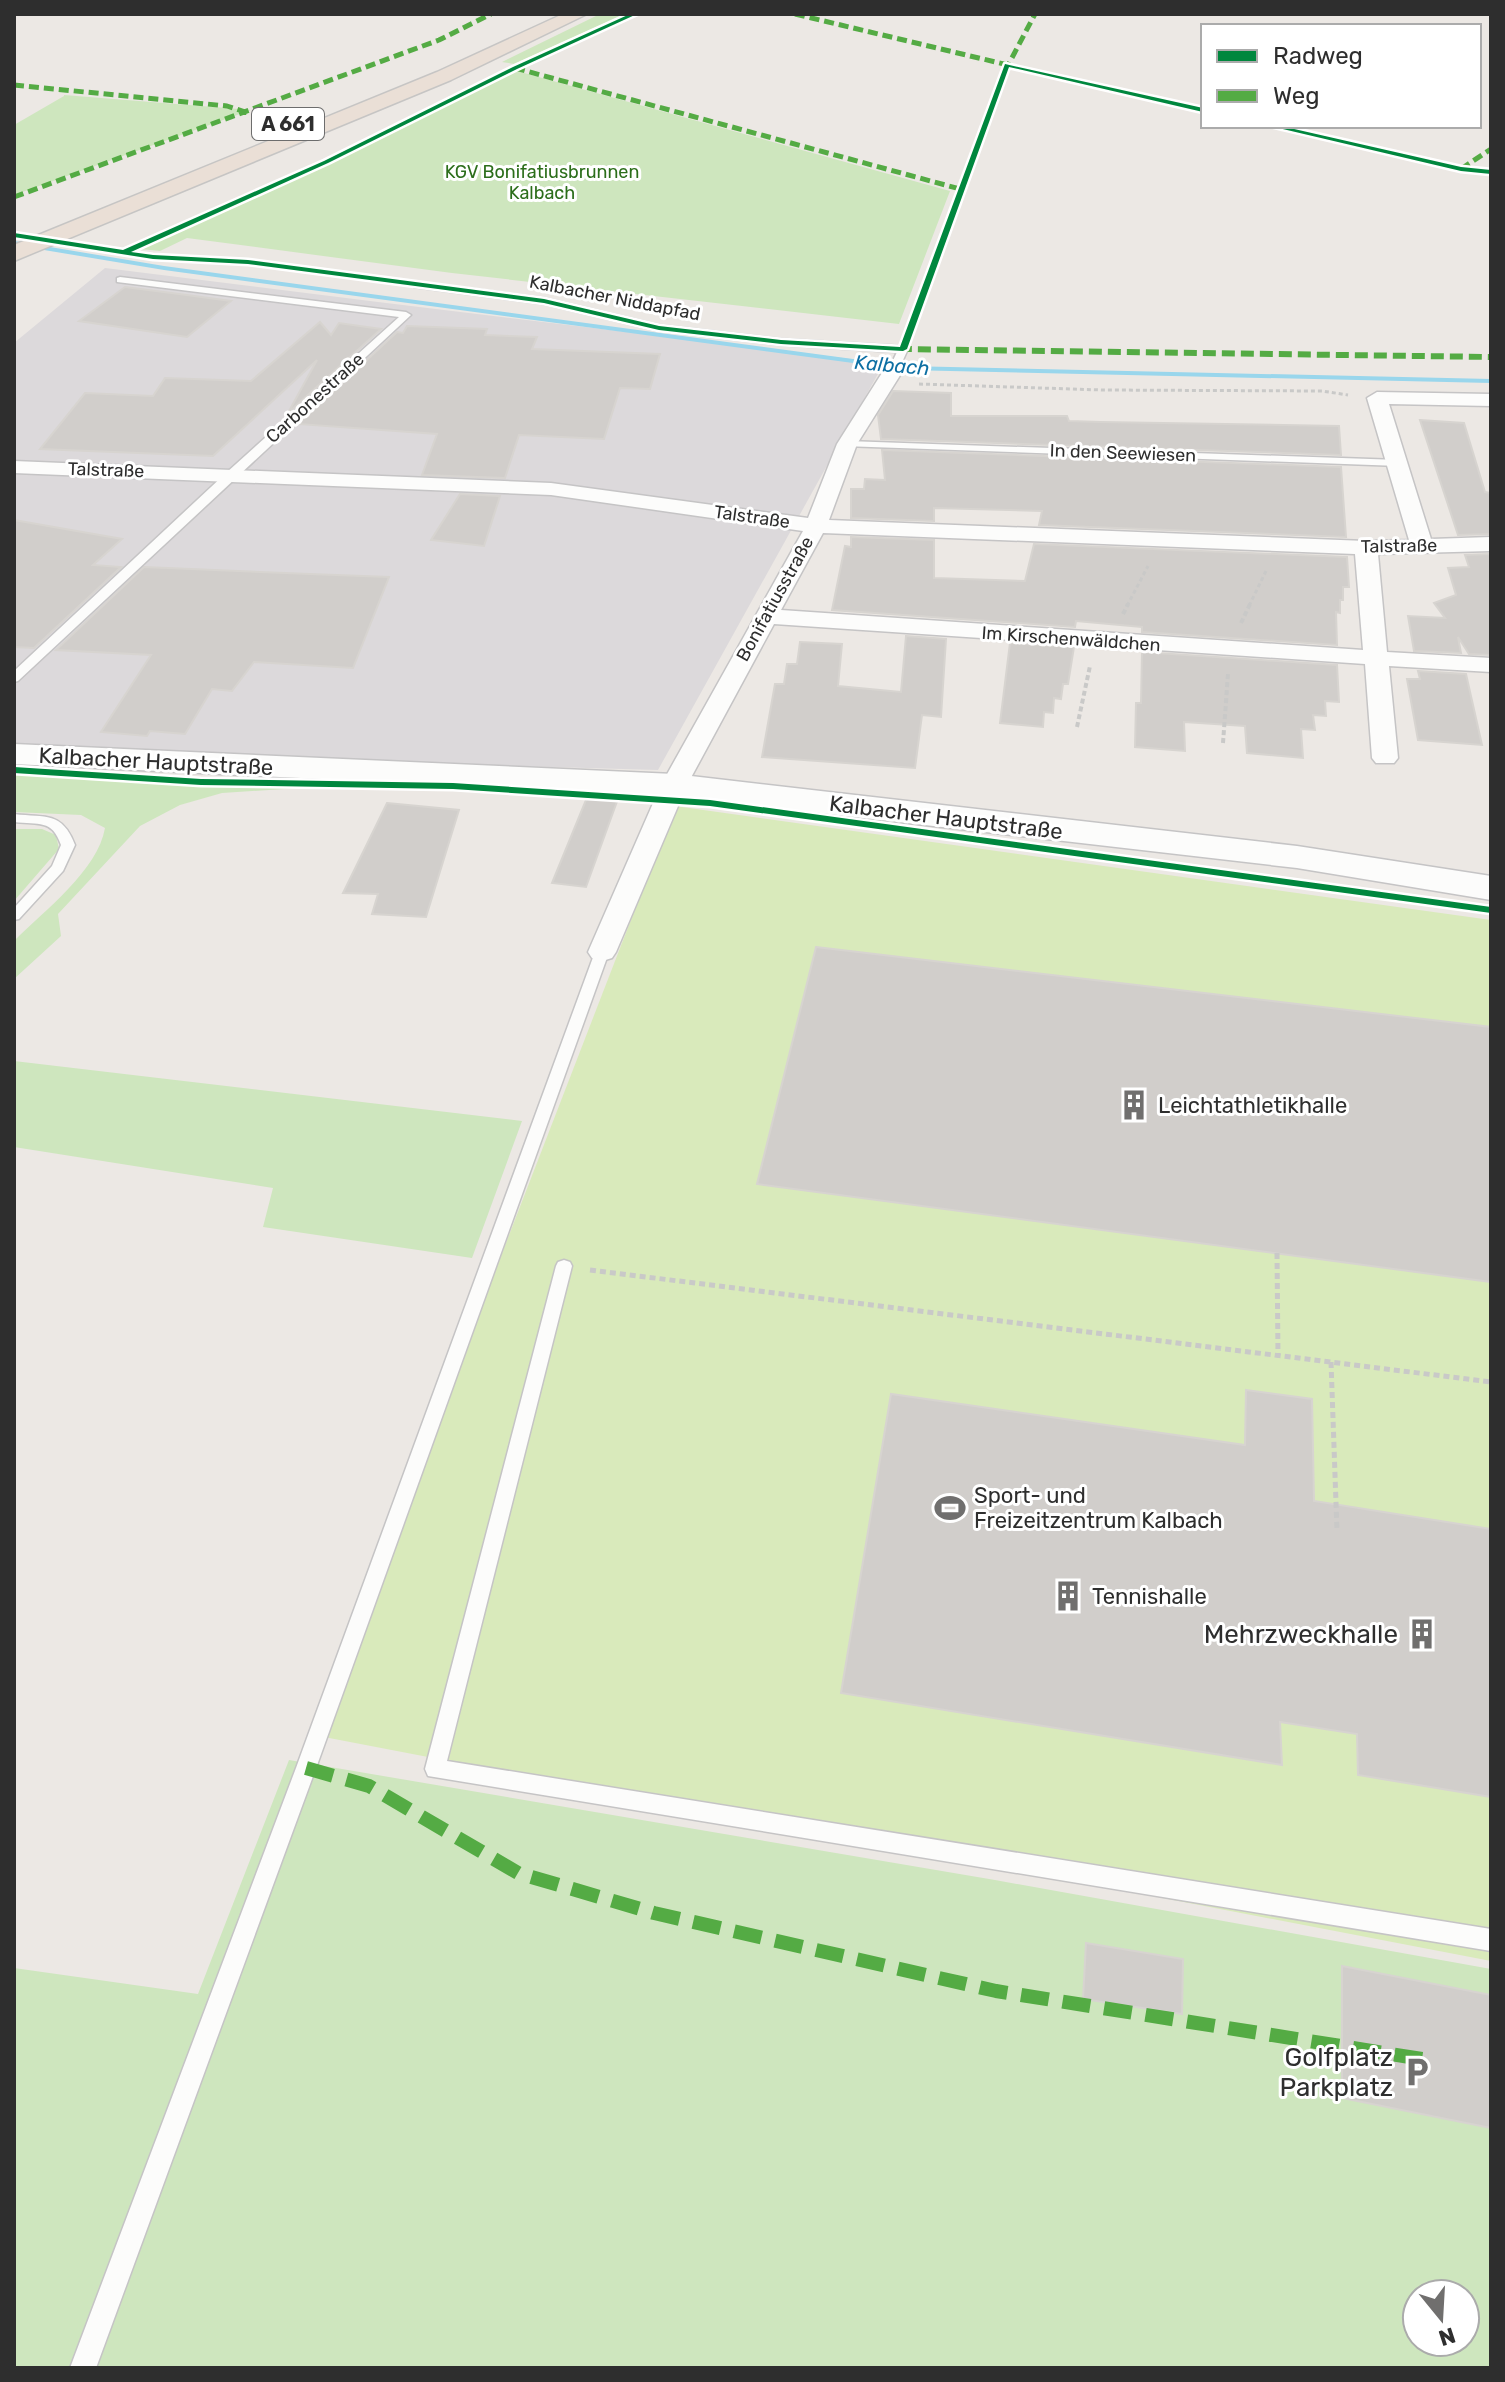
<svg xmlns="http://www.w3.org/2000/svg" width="1505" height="2382" viewBox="0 0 1505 2382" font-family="Rubik,sans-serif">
<rect width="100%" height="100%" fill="#ece8e4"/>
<path fill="#dcd9db" d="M105,268L378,302L884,363L658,770L14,752V343Z"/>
<path fill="#cee6be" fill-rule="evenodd" d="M600,14H625L514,64L502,62Z
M517,71L950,191L899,324L452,273L187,238L160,251L140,249L351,152Z
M64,96V95L251,110L14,195V125Z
M14,774L339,784L331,789L299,788L222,793L180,805L140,826L58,914L61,936L14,979V941C44,911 98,870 105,828L81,815L14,812Z
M14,829H42L56,835L59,849L14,901Z
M14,1061L522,1121L472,1258L263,1227L273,1188L14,1147Z
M289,1760L995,1880L1491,1969V2368H14V1968L198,1994ZM1417,2294H1465V2342H1417Z"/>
<path fill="#d9eabb" d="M675,806L1491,920V1961L324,1737L492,1279Z"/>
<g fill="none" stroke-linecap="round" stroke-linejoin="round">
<path fill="#99d6ec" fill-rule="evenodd" d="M14,241L164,266L905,366L1491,379V383L905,370L164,270L14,245Z"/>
</g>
<path fill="#d1cecb" stroke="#d7d4d0" stroke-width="2" d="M125,287L187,295L231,301L187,337L79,321Z
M320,322L331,335L339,323L381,329L288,413L317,360L213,456L40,449L85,393L153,396L165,378L251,381Z
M407,326L487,329L485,335L537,337L532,349L660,354L650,389L620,388L604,439L519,435L505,478L422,475L437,434L298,424L397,332L403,333Z
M893,391L951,393V416H1067L1069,421L1101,422L1339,426L1341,455L881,439L878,415Z
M1420,420L1464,423L1485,492L1491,493V534L1458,535Z
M882,450L1341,467L1346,537L1039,525L1042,511L934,508V521L851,518V489H864L865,479L885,480Z
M460,494L500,496L484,546L431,540Z
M14,520L122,539L93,565L121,567L34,648L14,647Z
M851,537L934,540V578L1025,581L1034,544L1347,557L1349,587H1343V600H1340V613L1336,612L1337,645L1142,632V627L1076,621L1075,627L832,610L845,546L851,547Z
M1491,554V655L1469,654L1458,637L1461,653L1414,651L1408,616L1445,618L1434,603L1456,595L1448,568L1469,567L1465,555Z
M144,567L310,574L389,577L353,668L254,662L232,691L212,689L185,734L150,731L147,736L101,732L151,655L56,650Z
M906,636L946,639L941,717L922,715L915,768L762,757L775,684H784L787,664H797L800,642L842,644L838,686L901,692Z
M1010,643L1074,647L1068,684H1063L1061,699L1054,698L1053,713L1044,712L1043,727L1000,723Z
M1142,652L1337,665L1339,702L1325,701L1326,716L1313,715L1315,730L1301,729L1303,758L1247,753L1245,726L1184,722L1185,751L1135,747L1136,703H1141Z
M1418,671L1466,674L1482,745L1418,740L1407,679H1420Z
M588,795L619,796L586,887L552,883Z
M387,803L459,810L426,917L372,914L378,894L343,893Z
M816,947L1491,1027V1282L757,1184Z
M1246,1390L1312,1399L1314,1501L1491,1529V1797L1358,1775L1357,1734L1280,1722L1282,1765L841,1693L891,1394L1245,1445Z
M1086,1943L1183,1959L1182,2014L1083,1999Z
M1342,1966L1491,1995V2128L1342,2098Z"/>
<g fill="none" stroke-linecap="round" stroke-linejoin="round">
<g stroke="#c5c4c5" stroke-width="3">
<path id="lane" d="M120,277L406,312L411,315L18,681L14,682V671L226,473L399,317L117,282V278Z
M417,282L544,298L659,325L781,339L903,346L908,349L899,369L894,372L889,369L897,352L781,345L659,331L544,304L414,287L413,285Z
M847,441L1399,460L1404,463L1399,466L843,446L842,444Z
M14,814C46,818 62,811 75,845L63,871L19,919L14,920V908L52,866L61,845C52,819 39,825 14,822Z
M602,947L609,952L316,1768L96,2368H70L296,1768L595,952Z
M564,1260L570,1262L572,1266L447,1761L1491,1929V1951L428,1776L425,1769L556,1266L558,1262Z"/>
</g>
<g stroke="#c5c4c5" stroke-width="3">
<path id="street" d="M894,363L904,369L857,444L829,520L1366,541L1409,540L1367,398L1377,392L1491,394V406L1389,404L1431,539L1491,537V551L1378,554L1387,652L1491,658V672L1389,666L1398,758L1394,763H1376L1372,758L1365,664L774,624L687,785L616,952L612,958L602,961L592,958L588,952L661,785L803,531L551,495L14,473V461L551,483L808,518L837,444L887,365ZM823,533L1355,554L1363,650L781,610Z"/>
</g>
<g stroke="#c5c4c5" stroke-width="3">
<path id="secondary" d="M14,744L674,774L1297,846L1491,876V900L1297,868L674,796L14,764Z"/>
</g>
<g stroke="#c6c5c4" stroke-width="3">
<path id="highway" d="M563,14H587L451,80L14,261V245L437,72Z"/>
</g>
<path stroke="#c9c9c8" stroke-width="3" stroke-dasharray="4 3" stroke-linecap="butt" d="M919,384L1102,390L1322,391L1348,395
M1127,606L1148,566
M1249,606L1266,571"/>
<path stroke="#c9c9c8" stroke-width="4" stroke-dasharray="5 3" stroke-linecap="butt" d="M1123,614L1128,604
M1241,623L1250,604
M1077,727L1090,666
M1223,743L1228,674"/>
<path stroke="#c9c9c8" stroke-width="5" stroke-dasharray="6 4" stroke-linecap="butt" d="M1277,1253L1278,1355
M590,1270L1491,1382
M1331,1362L1337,1531"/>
<use href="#lane" fill="#fcfcfb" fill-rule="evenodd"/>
<use href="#street" fill="#fcfcfb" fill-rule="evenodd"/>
<use href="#secondary" fill="#fcfcfb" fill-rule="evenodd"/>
<use href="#highway" fill="#eadfd6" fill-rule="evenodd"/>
<path stroke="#54ab44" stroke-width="5" stroke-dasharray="10 5" stroke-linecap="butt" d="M795,14L1012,66
M515,68L960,189
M1005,71L1035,14
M14,85L227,106L248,113
M1461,169L1491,149
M14,197L439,40L491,14"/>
<path stroke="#54ab44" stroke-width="6" stroke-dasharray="13 6" stroke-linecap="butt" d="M904,345L903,349L1491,357"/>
<path stroke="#54ab44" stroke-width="14" stroke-dasharray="28 14" stroke-linecap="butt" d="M306,1768L369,1786L518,1873L654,1913L996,1991L1422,2059"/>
<g stroke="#fff" stroke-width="5">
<path id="cycleway" d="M630,14H637L517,69L328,163L131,252L153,255L248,260L544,299L659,326L781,340L900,347L1005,64L1203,108V112L1009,67L907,349L903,351L781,344L659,330L544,303L248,264L153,259L14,237V233L123,250L324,161L513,67Z
M1270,126H1281L1461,167L1491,170V174L1461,171Z
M14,767L201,779L453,783L710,800L1491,907V913L710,806L453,789L201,785L14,773Z"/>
</g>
<use href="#cycleway" fill="#00873e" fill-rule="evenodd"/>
</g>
<defs>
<g id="building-bare" transform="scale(2.4)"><path d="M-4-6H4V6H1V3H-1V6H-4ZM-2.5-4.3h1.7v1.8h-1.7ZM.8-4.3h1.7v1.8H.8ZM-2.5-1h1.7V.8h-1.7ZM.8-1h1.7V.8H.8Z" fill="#706f6e" stroke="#fff" stroke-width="2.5" paint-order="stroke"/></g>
<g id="stadium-bare" transform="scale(2.4)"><path d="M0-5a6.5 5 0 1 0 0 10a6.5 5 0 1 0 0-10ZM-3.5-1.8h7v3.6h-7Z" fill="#706f6e" stroke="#fff" stroke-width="2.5" paint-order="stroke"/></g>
<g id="parking-bare" transform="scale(2.4)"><path d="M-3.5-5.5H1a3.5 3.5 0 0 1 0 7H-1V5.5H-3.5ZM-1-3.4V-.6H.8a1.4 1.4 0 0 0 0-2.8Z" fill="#706f6e" stroke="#fff" stroke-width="2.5" paint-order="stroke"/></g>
</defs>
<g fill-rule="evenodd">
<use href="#building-bare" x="1134" y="1105"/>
<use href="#stadium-bare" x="950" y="1508"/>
<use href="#building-bare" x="1068" y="1596"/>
<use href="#building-bare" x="1422" y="1634"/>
<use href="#parking-bare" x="1417" y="2072"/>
</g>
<g text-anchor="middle" stroke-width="6" stroke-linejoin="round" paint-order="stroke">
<g font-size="18" fill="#2c6e1b" stroke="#fff">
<text x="542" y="178">KGV Bonifatiusbrunnen<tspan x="542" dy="21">Kalbach</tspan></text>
</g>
<g font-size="18" fill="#2e2e2e" stroke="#fff">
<text transform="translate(615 298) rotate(11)" y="6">Kalbacher Niddapfad</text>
<text transform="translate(315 398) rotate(-42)" y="6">Carbonestraße</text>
<text transform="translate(1123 453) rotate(2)" y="6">In den Seewiesen</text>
<text transform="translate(106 470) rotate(2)" y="6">Talstraße</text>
<text transform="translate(752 517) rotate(8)" y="6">Talstraße</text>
<text transform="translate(1399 546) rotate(-1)" y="6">Talstraße</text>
<text transform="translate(775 599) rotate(-61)" y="6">Bonifatiusstraße</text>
<text transform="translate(1071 639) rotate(4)" y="6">Im Kirschenwäldchen</text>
</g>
<rect fill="#fff" stroke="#6d6d6d" stroke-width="2" x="252" y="108" width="72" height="32" rx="6"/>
<g font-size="20" font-weight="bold" fill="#2e2e2e">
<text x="288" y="131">A 661</text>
</g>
<g font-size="20" font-style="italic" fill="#0d6fa3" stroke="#fff">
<text transform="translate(892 365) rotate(5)" y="7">Kalbach</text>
</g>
<g font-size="22" fill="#2e2e2e" stroke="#fff">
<text transform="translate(156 761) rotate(3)" y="8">Kalbacher Hauptstraße</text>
<text transform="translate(946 817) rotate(7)" y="8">Kalbacher Hauptstraße</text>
</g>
<g font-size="22" fill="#2e2e2e" stroke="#fff" text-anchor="start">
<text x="1158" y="1113">Leichtathletikhalle</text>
<text x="974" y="1503">Sport- und<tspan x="974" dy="25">Freizeitzentrum Kalbach</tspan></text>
<text x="1092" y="1604">Tennishalle</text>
</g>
<g font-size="26" fill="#2e2e2e" stroke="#fff" text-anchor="end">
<text x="1398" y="1643">Mehrzweckhalle</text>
<text x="1393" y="2066">Golfplatz<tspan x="1393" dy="30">Parkplatz</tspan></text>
</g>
</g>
<rect width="1505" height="2382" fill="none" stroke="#2e2e2e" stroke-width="32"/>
<rect x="1201" y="24" width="280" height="104" fill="#ffffff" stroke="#ababab" stroke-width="2"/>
<rect x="1217" y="50" width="40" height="12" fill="#00873e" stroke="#ababab" stroke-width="2"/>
<text x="1273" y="64" font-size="24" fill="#2e2e2e">Radweg</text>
<rect x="1217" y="90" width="40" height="12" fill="#54ab44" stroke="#ababab" stroke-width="2"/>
<text x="1273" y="104" font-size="24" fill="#2e2e2e">Weg</text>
<g transform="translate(1441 2318) rotate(162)"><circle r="38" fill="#ffffff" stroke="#ababab" stroke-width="2"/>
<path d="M0-6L14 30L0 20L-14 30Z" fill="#706f6e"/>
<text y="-12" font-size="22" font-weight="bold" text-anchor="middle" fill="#2e2e2e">N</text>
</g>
</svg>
